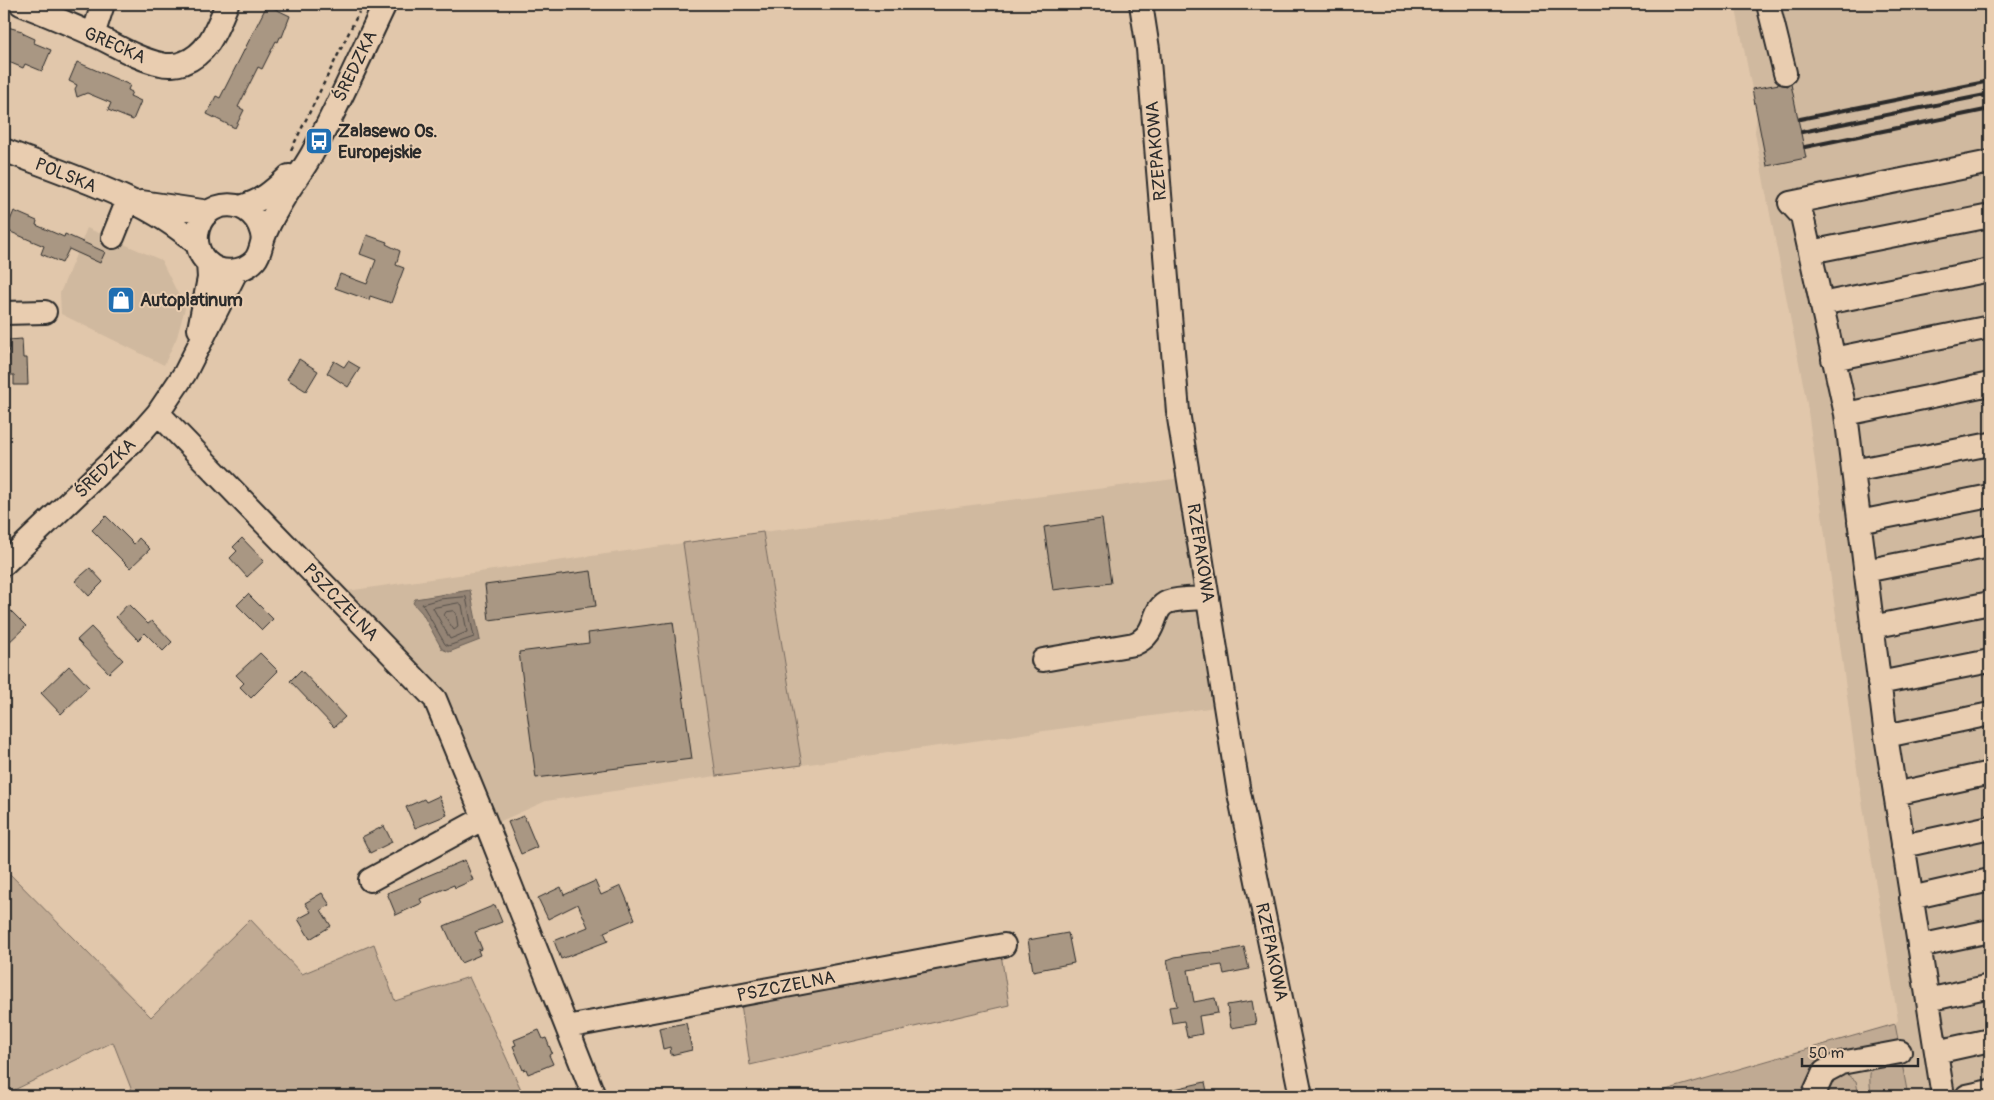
<svg xmlns="http://www.w3.org/2000/svg" width="1994" height="1100" viewBox="0 0 1994 1100" font-family="Pangolin,sans-serif">
<rect width="100%" height="100%" fill="#e1c7ab"/>
<filter id="ink" filterUnits="userSpaceOnUse"><feTurbulence type="fractalNoise" baseFrequency=".02" numOctaves="2"/><feDisplacementMap in="SourceGraphic" scale="10" xChannelSelector="R" yChannelSelector="G"/><feConvolveMatrix kernelMatrix="1 2 1 2 8 2 1 2 1" color-interpolation-filters="sRGB"/></filter>
<g filter="url(#ink)">
<path fill="#d0b99f" d="M1735,4H1990V1096H1647L1895,1024L1898,1020L1858,776L1807,404L1765,188L1755,132L1757,114Z
M87,228L161,260L185,308L177,337L164,365L61,314L60,293Z
M1182,478L1216,707L802,765L763,532Z
M683,543L716,776L546,801L494,824L442,699L340,592Z"/>
<path fill="#c0aa93" stroke="#766a5f" d="M763,532L802,765L716,776L683,543Z
M4,868L151,1017L250,919L302,974L374,944L395,1001L469,977L524,1096H134L113,1042L4,1095Z
M998,935L1009,1005L750,1065L741,1004Z
M1895,1024L1899,1045H1891L1804,1096H1645Z
M1901,1058L1908,1096H1820L1827,1082L1845,1073L1856,1081L1859,1096L1871,1094C1867,1061 1872,1065 1901,1058Z"/>
<path fill="#948475" stroke="#6a6057" d="M470,590L480,640L449,652L442,649L422,613L413,603L415,599Z"/>
<g fill="none" stroke-linecap="round" stroke-linejoin="round">
<path stroke="#554f49" stroke-width="1" d="M466,597L474,637L448,646L445,644L422,604L440,599Z
M459,603L462,605L467,632L450,639L433,608Z
M453,611L456,613L458,627L454,630L444,615L446,612Z"/>
</g>
<path fill="#a99783" stroke="#2b2b2b" d="M267,5L290,16L282,37H280L278,42L276,41L262,69L258,67L238,107L244,110L235,128L207,114L216,96L220,98Z
M4,26L22,31L24,34L35,39L34,43L51,50L42,71L25,64L23,68L4,60Z
M77,62L130,85L128,90L132,92L130,96L141,101L133,120L108,110L111,103L87,93L77,97L75,89L77,85L69,81Z
M1779,84L1788,86L1791,84L1806,158L1767,166L1752,89Z
M14,211L37,221L36,225L64,237L65,234L105,252L100,263L69,249L62,263L41,254L44,246L6,230Z
M367,235L387,242L386,244L400,251L396,265L404,268L391,303L370,296L369,300L335,288L340,274L367,284L376,260L360,254Z
M22,339L23,358H27L28,385H14V375H7L6,369L9,360L8,340Z
M299,359L318,371L306,391L287,379Z
M334,361L344,367L348,361L360,368L348,387L327,373Z
M106,516L134,544L139,538L150,549L130,568L92,530Z
M1102,519L1111,583L1053,590L1044,527Z
M242,538L264,561L247,577L230,558L237,551L233,547Z
M90,568L103,582L89,596L75,581Z
M591,571L596,606L489,620L485,585Z
M248,594L273,619L262,630L237,605Z
M128,604L148,624L152,621L172,642L163,651L145,633L138,640L116,617Z
M10,610L26,626L4,647V616Z
M673,622L692,759L536,778L519,652L589,643L588,633Z
M91,627L123,660L109,673L77,640Z
M260,653L278,671L251,698L240,687L244,683L236,675Z
M69,666L89,687L61,714L41,693Z
M301,670L345,717L334,727L290,681Z
M439,796L447,815L415,828L406,807L424,799L426,802Z
M524,816L537,847L521,854L508,822Z
M384,826L392,842L370,853L362,837Z
M465,860L473,880L455,888L454,885L420,899L422,903L396,915L387,893Z
M595,881L601,895L621,886L635,919L604,932L608,941L561,959L554,941L588,927L578,904L548,919L538,898L561,887L564,895Z
M322,893L330,905L321,910L331,926L310,939L298,919L311,912L305,903Z
M495,905L502,922L475,932L482,949L478,950L480,955L461,963L444,926Z
M1068,933L1074,963L1033,971L1028,940Z
M1244,947L1249,969L1224,974L1222,965L1188,970L1194,1002L1215,998L1218,1013L1199,1016L1202,1034L1187,1037L1184,1021L1172,1023L1169,1007L1177,1006L1167,960L1175,957L1200,953L1212,952V953Z
M1252,1001L1256,1024L1231,1028L1227,1005Z
M686,1023L692,1050L671,1055L670,1047L663,1049L659,1028Z
M539,1030L543,1039L546,1038L552,1053L549,1055L553,1064L528,1074L526,1069L523,1070L513,1046L516,1045L514,1040Z
M1205,1082L1208,1096H1166V1091Z"/>
<g fill="none" stroke-linecap="round" stroke-linejoin="round">
<g stroke="#2b2b2b" stroke-width="26">
<path id="minor" d="M21,4C45,14 70,24 94,35C116,45 137,59 161,64C167,66 177,65 183,63C210,53 217,27 227,4
M1141,4L1148,49L1178,412L1239,793L1301,1096
M1768,4L1785,73
M93,35L103,4
M4,150C67,175 147,198 197,244
M1990,162L1790,203L1802,216L1846,414L1886,736L1990,714
M141,202L209,212
M240,207C262,201 272,192 289,176
M113,237L128,200
M263,240C258,193 200,196 197,235C196,245 200,256 207,262C220,275 243,273 255,260C260,254 261,246 263,239C267,228 272,218 278,208C288,189 302,172 312,154C339,105 361,54 385,4
M1810,252L1990,216
M1821,304L1990,270
M4,313L45,312
M199,329L209,278L208,263
M1833,359L1990,327
M158,413L435,699L484,818L594,1096
M1846,414L1990,384
M1853,471L1990,444
M1859,522L1990,496
M4,564L136,438L158,413L185,373L237,270
M1865,571L1990,546
M1872,627L1990,603
M1043,660L1134,644C1160,633 1150,609 1168,602C1179,598 1195,599 1208,598
M1879,683L1990,661
M1886,736L1943,1096
M1895,794L1990,773
M1903,846L1990,827
M370,880L484,818
M1911,898L1990,880
M1919,946L1990,931
M1928,1000L1990,986
M567,1027L1004,945
M1936,1052L1990,1040
M1813,1096L1824,1072L1841,1063L1900,1052
M1967,1096L1990,1091"/>
</g>
<path stroke="#2b2b2b" stroke-width="2.5" stroke-dasharray="4 4" stroke-linecap="butt" d="M291,150L359,12"/>
<use href="#minor" stroke="#e9cdb0" stroke-width="22"/>
<path stroke="#2b2b2b" stroke-width="4" d="M1800,119L1990,81
M1802,132L1990,94
M1805,147L1990,109"/>
</g>
</g>
<defs>
<g id="bus-square" transform="scale(1.4375)"><rect x="-9" y="-9" width="18" height="18" rx="4" fill="#1f6fb2" stroke="#e9cdb0"/><path d="M-5-6H5V4H4V6H2V4H-2V6H-4V4H-5ZM-3.5-4V0h7V-4ZM-3.5 1.2v1.5H-2V1.2ZM2 1.2v1.5H3.5V1.2Z" fill="#fff"/></g>
<g id="shop-square" transform="scale(1.4375)"><rect x="-9" y="-9" width="18" height="18" rx="4" fill="#1f6fb2" stroke="#e9cdb0"/><path d="M-5-2.5h2.3a2.7 3.5 0 0 1 5.4 0H5L5.5 6h-11ZM-1.5-2.5h3a1.5 2.3 0 0 0-3 0Z" fill="#fff"/></g>
</defs>
<g fill-rule="evenodd">
<use href="#bus-square" x="319" y="141"/>
<use href="#shop-square" x="121" y="300"/>
</g>
<g text-anchor="middle" stroke-width="4" stroke-linejoin="round" paint-order="stroke">
<g font-size="18" fill="#2b2b2b" stroke="#e9cdb0">
<text transform="translate(115 45) rotate(24)" y="6">GRECKA</text>
<text transform="translate(355 66) rotate(-64)" y="6">ŚREDZKA</text>
<text transform="translate(1156 151) rotate(-95)" y="6">RZEPAKOWA</text>
<text transform="translate(66 175) rotate(22)" y="6">POLSKA</text>
<text transform="translate(105 468) rotate(-44)" y="6">ŚREDZKA</text>
<text transform="translate(1201 553) rotate(81)" y="6">RZEPAKOWA</text>
<text transform="translate(341 602) rotate(46)" y="6">PSZCZELNA</text>
<text transform="translate(1272 952) rotate(78)" y="6">RZEPAKOWA</text>
<text transform="translate(786 986) rotate(-11)" y="6">PSZCZELNA</text>
</g>
<g font-size="18" font-weight="bold" fill="#2b2b2b" stroke="#e9cdb0" text-anchor="start">
<text x="338" y="137">Zalasewo Os.<tspan x="338" dy="21">Europejskie</tspan></text>
<text x="140" y="306">Autoplatinum</text>
</g>
</g>
<rect width="1994" height="1100" fill="none" stroke="#e9cdb0" stroke-width="20"/>
<rect x="10" y="10" width="1974" height="1080" fill="none" stroke="#2b2b2b" stroke-width="2" filter="url(#ink)"/>
<path d="M1802 1058v8h116v-8" fill="none" stroke="#2b2b2b" stroke-width="2.5"/>
<text x="1809" y="1058" font-size="15" fill="#2b2b2b" stroke="#e9cdb0" stroke-width="4" paint-order="stroke">50 m</text>
</svg>
